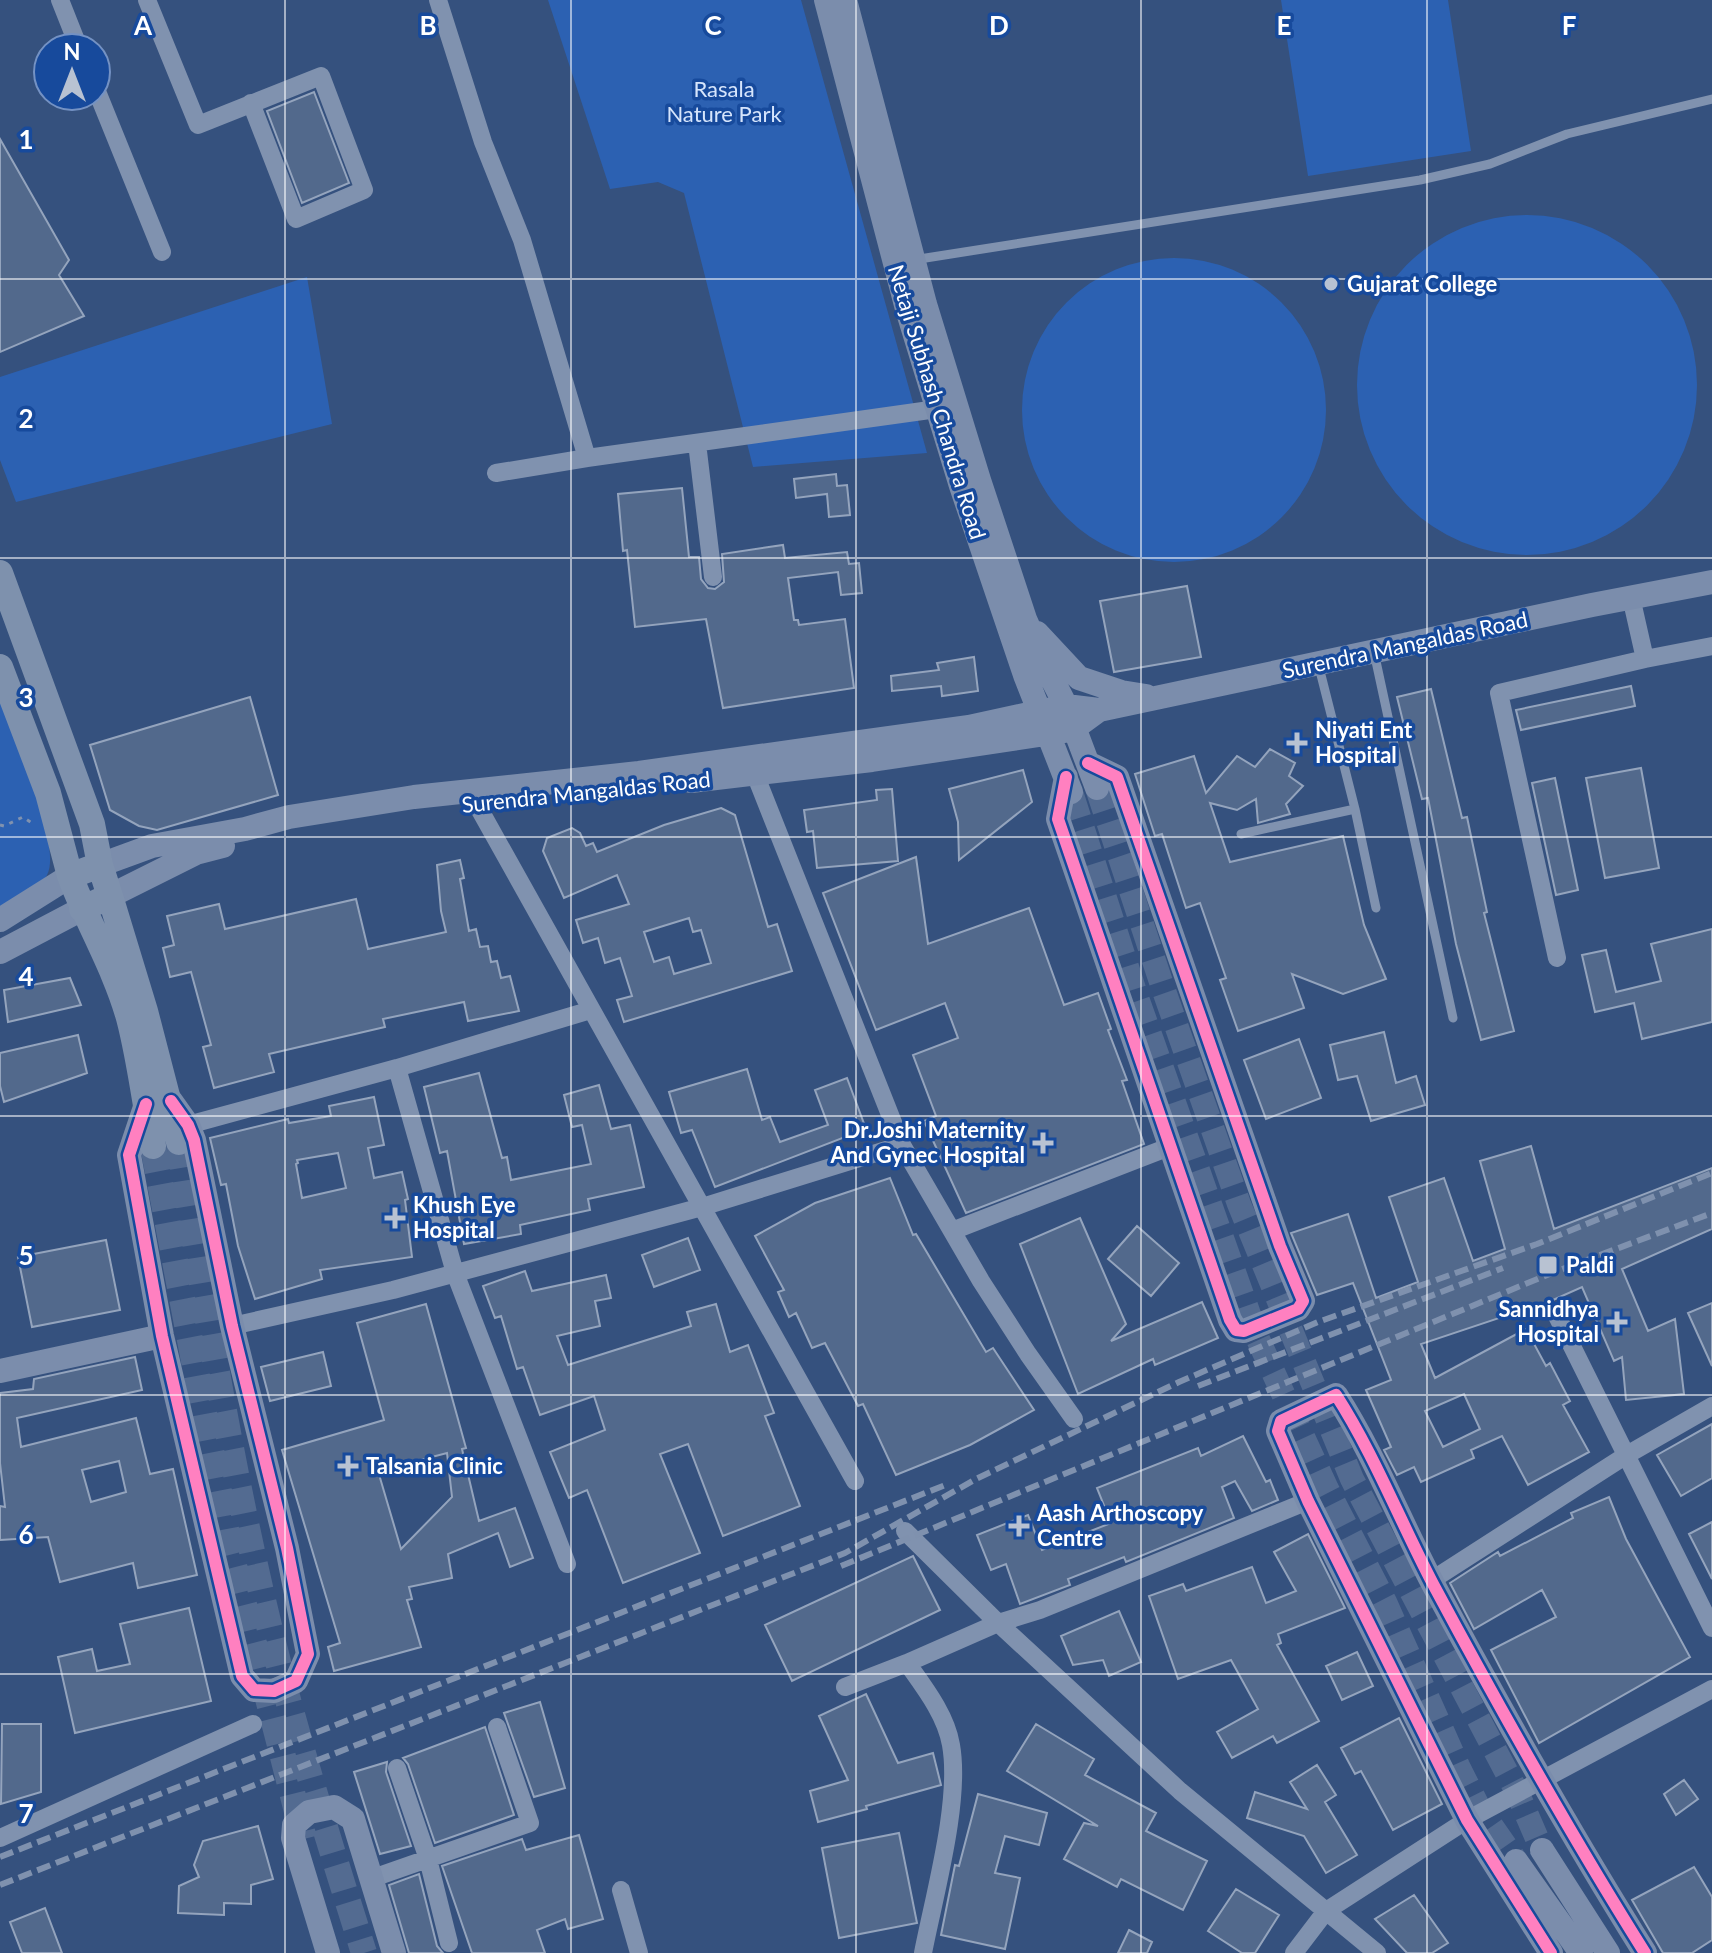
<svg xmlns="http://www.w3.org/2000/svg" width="1712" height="1953" viewBox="0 0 1712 1953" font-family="Lato,sans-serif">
<rect width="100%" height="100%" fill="#35517e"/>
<path fill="#2c61b2" d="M548,0H801L927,453L753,467L684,193L658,182L610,189Z
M1281,0H1448L1471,151L1308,176Z
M1357 385a170 170 0 1 1 340 0a170 170 0 1 1-340 0Z
M1022 410a152 152 0 1 1 304 0a152 152 0 1 1-304 0Z
M307,277L332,424L16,502L0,460V377Z
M0,696C13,729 63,846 47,875C38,892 14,905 0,917Z"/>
<path fill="#52698c" stroke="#94a4bd" stroke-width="2" fill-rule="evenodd" d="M314,92L349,183L302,203L267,111Z
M0,139L69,260L59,275L84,316L0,352Z
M836,474L837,486L847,485L850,515L829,517L827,494L796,498L794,479Z
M682,488L689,557H699L701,579L708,588L715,589L724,582L722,554L783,545L785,558L847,552L849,564L859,563L862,593L841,595L838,572L788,578L794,620H798L799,625L845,619L854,688L723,708L706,619L635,627L627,550L623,551L618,494Z
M1187,586L1201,657L1114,672L1100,601Z
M974,657L978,691L942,696L941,686L892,691L891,676L939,670L937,663Z
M1631,686L1635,706L1521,730L1516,710Z
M1431,689L1462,818L1467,817L1487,912L1484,913L1514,1031L1481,1040L1456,944L1428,798L1422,799L1397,697Z
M250,697L278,795L157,830L139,826L110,810L90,745Z
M1270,749L1295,763L1289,776L1303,786L1286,804L1290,814L1258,823L1256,799L1237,810L1210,803L1230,862L1343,836L1364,925L1386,979L1343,994L1292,974L1304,1008L1238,1031L1220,980L1226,978L1200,903L1186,908L1162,834L1155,836L1135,774L1194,756L1206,793L1237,756L1255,767Z
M1641,768L1659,868L1605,878L1586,778Z
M1023,770L1032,802L959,860L958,822L949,789Z
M1555,778L1578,890L1556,895L1532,783Z
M892,789L898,861L817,868L813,831L807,832L804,810L877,800L876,790Z
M721,808L735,815L768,927L777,924L792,971L624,1022L617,1000L632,996L620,958L605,963L598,938L583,943L576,920L629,904L617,875L564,898L543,851L547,838L572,828L580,833L586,846L593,843L597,852L664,825ZM689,918L693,932L701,930L711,963L674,974L669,957L654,962L644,932Z
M916,857L928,944L1029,908L1064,1005L1098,993L1111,1029L1108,1030L1127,1080L1122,1081L1144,1144L966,1213L924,1121L936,1116L913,1055L958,1038L945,1003L876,1030L823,893Z
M460,860L464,878L460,879L469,931L476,929L480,947L488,946L491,962L497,961L501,978L510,976L519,1011L468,1021L464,1002L383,1019L385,1027L269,1054L274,1072L214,1088L203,1047L211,1045L191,972L170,977L163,948L174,945L167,916L219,904L225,929L356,899L368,949L446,932L441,911L437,865Z
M1712,929V1022L1642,1039L1634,1003L1595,1012L1582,955L1606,950L1616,992L1661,981L1651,944Z
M70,978L81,1005L8,1022L4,990Z
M1384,1032L1396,1083L1416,1076L1425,1105L1371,1121L1357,1076L1338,1080L1330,1045Z
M78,1035L87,1073L4,1102L0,1086V1053Z
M1299,1039L1321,1098L1266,1119L1244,1060Z
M747,1069L762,1120L770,1117L780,1142L828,1125L815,1090L847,1078L866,1129L715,1187L692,1130L681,1133L669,1092Z
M479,1073L502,1158L507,1157L511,1180L591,1164L582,1125L572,1127L564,1095L599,1085L611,1129L630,1125L644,1187L588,1199L590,1210L520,1225L521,1234L464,1244L447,1151L440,1153L424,1087Z
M374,1097L384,1145L368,1148L374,1178L402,1172L408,1199L405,1200L412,1257L320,1270L322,1279L255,1299L238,1246L226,1184L221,1185L210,1138L288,1119L289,1123L331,1116L329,1106ZM338,1153L346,1188L302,1198L296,1164L298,1163L297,1160Z
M1531,1146L1554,1229L1712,1168V1229L1622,1269L1648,1331L1675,1319L1684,1394L1626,1400L1622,1357L1614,1361L1582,1287L1553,1300L1421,1344L1435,1378L1526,1329L1546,1366L1550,1363L1570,1401L1563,1405L1589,1452L1528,1485L1502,1436L1471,1450L1474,1458L1421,1482L1414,1467L1397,1475L1384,1450L1391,1447L1366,1390L1391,1380L1353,1283L1317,1295L1291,1233L1348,1214L1376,1298L1418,1282L1389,1197L1444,1178L1473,1261L1505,1249L1480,1161ZM1464,1394L1480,1429L1443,1447L1425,1411Z
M890,1178L913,1235L916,1234L986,1352L993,1348L1034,1410L970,1445L896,1475L863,1404L858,1406L825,1343L812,1348L796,1313L789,1317L778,1292L784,1290L755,1236L815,1203Z
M1080,1218L1126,1324L1111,1341L1202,1302L1218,1338L1155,1365L1153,1359L1078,1394L1020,1244Z
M1137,1226L1179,1263L1151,1296L1108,1259Z
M688,1238L700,1270L654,1287L642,1255Z
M106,1240L120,1310L32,1327L18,1257Z
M525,1271L532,1291L606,1275L611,1298L595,1301L600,1326L557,1336L568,1365L691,1326L687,1312L716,1304L730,1352L748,1345L774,1413L765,1416L800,1506L723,1536L688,1444L660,1454L700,1553L623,1583L587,1490L569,1498L550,1452L605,1430L594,1396L540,1415L523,1367L517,1369L501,1316L495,1318L483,1286Z
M1712,1303V1366L1688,1313Z
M426,1304L466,1448L462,1449L479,1521L515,1508L533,1558L510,1567L498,1533L448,1554L452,1578L409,1587L412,1599L407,1600L421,1647L334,1671L328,1647L340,1643L282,1450L384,1420L357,1323ZM447,1453L452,1497L401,1549L378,1471Z
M323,1352L331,1386L270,1401L261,1367Z
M135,1357L142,1390L17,1418L21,1447L136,1418L150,1474L173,1469L197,1575L138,1588L133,1563L60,1582L48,1537L0,1540V1506L5,1507L0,1463V1393L33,1389L34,1379ZM119,1461L126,1492L91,1502L82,1470Z
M1712,1424V1478L1681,1496L1657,1455Z
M1243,1436L1266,1482L1270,1480L1278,1500L1252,1511L1235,1481L1222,1487L1234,1518L1126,1562L1124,1557L1068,1579L1070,1585L1020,1604L1006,1564L991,1570L977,1535L1028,1515L1042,1550L1111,1523L1097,1488L1198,1448L1201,1456Z
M1609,1497L1626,1539L1690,1657L1539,1743L1491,1650L1556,1617L1542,1590L1474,1629L1450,1583L1498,1552L1500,1556L1573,1518L1571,1513Z
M1712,1522V1579L1689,1534Z
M1308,1534L1345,1608L1278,1634L1281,1643L1277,1645L1319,1721L1277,1743L1273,1736L1232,1758L1217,1732L1258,1709L1231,1660L1178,1679L1149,1596L1183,1584L1186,1591L1252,1567L1266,1603L1296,1591L1274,1552Z
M913,1556L940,1610L792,1681L765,1625Z
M189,1608L211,1701L75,1733L58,1657L92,1649L97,1671L130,1664L120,1624Z
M1119,1611L1141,1662L1109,1676L1103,1660L1073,1665L1061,1636Z
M1357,1652L1373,1686L1342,1700L1326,1666Z
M866,1694L898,1763L933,1753L941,1785L866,1806L867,1809L818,1822L810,1791L848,1780L819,1716Z
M540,1702L565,1788L534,1797L504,1713Z
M1399,1718L1442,1804L1393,1830L1361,1771L1355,1774L1341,1748Z
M2,1724H41V1792L1,1804Z
M1036,1724L1094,1759L1085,1775L1156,1813L1146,1831L1207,1861L1183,1910L1121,1879L1117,1887L1064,1859L1084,1823L1098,1826L1007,1771Z
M485,1727L514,1815L435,1843L408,1764L403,1758Z
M387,1762L386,1772L411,1846L380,1854L354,1772Z
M1317,1765L1336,1795L1325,1802L1357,1855L1326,1873L1304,1836L1247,1818L1255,1792L1307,1809L1290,1782Z
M1684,1780L1698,1799L1676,1815L1664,1794Z
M978,1794L1047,1813L1039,1845L1005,1836L995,1873L1020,1878L1005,1949L941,1935L955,1865L959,1866Z
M258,1826L273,1879L251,1885V1904L224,1903V1915L178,1913L179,1886L199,1877L194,1865L203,1841Z
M899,1833L917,1923L839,1938L822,1848Z
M579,1835L603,1919L568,1929L565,1919L537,1930L545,1953H472L442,1866L522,1839L526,1850Z
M1694,1867L1712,1897V1940L1692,1953H1663L1632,1900Z
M419,1874L437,1946L443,1953H409L389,1885Z
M1236,1889L1279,1915L1255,1953H1242L1208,1931Z
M1414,1895L1448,1943L1432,1953H1407L1375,1919Z
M45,1908L62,1953H22L10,1922Z
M1129,1930L1152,1942L1147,1953H1118Z"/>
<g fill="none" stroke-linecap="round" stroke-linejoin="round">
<path stroke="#536b91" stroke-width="24" stroke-dasharray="24 12" stroke-linecap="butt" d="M1097,788L1163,988L1239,1204L1352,1479L1517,1792L1542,1850
M1072,795L1136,995L1257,1337L1327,1489L1385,1602L1458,1766L1479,1808L1516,1861"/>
<path stroke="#536b91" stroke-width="26" stroke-dasharray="26 13" stroke-linecap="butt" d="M179,1142C208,1324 237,1507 284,1685C308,1775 336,1864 364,1953
M153,1146L230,1550L304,1839"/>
<path stroke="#8092af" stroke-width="3" stroke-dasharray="4 6" stroke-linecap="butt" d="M0,825L4,826L23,817L32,823"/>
<path stroke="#8092af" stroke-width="9" d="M913,260L1420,180L1490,164L1567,134L1712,99
M1374,652L1453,1018
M1355,809L1376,908
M1241,834L1355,809L1319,667"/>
<path stroke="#8092af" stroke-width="18" d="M60,0L79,48
M147,0L198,125L321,76L364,190L296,219L251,103
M438,0L483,142L522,240L587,458L937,409
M96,89L162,252
M697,443L713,577
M496,473L587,458
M1645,659L1712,646
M751,764L902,1145L981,1281L1028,1354L1074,1419
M476,803L855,1481
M1557,958L1499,693L1645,659L1631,597
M397,1068L591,1010
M188,1125L397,1068L455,1273L567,1564
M952,1231L1169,1147
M1555,1312L1712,1628
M232,1326L393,1290L702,1207L902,1145
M905,1531L998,1623L1040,1610L1308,1501
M1432,1580L1625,1456L1712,1406
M845,1687L907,1663
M397,1768L428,1859L449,1943
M0,1838L253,1724
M373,1878L530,1823L497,1727
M621,1890L639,1953
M923,1953C934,1896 961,1801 951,1745C946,1715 924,1687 907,1663L998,1623L1180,1791L1377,1953
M1294,1953L1326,1911L1467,1820L1712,1689"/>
<path stroke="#7b8dac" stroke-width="24" d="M826,0L907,309L961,486L1025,675L1071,792
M845,0L925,304L979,480L1025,619L1048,671L1066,706L1097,788
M1037,633L1079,678L1121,692L1146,696
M1066,777L1058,819L1230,1320L1236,1330L1244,1331L1298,1309L1303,1301L1280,1246L1117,777L1088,763
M691,781L872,760L1059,732L1073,729L1099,710
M100,865L152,846L245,829L289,817L414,797L639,773L846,744L969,727L1066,706L1099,710L1592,605L1712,582
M110,896L196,853L223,846
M0,920L70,876
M0,952L82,909
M146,1104L129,1155L162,1336L242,1676L254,1690L274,1691L296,1681L308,1654L287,1548L232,1326L194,1140L188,1125L171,1101
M0,1371L162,1336
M1542,1850L1608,1953
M1516,1861L1581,1953
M328,1953L293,1838L294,1825L309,1812L334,1807L353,1819L394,1953
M1551,1953L1467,1820L1308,1501L1278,1431L1281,1421L1336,1395C1374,1454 1400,1521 1433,1584C1500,1709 1569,1832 1645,1953"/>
<path stroke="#7e91ad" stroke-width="26" d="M0,573L92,824L100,865
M0,667L48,793L70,876
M110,896L145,1011L179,1142
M82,909L110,896L100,865L70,876C88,924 115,968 129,1018C140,1060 145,1104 153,1146"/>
<path stroke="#7f91ae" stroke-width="6" stroke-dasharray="14 6" stroke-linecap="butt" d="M1198,1386L1503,1268
M841,1566L1552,1273L1712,1213
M0,1857L948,1484
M0,1885L845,1553L976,1479L1179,1382L1318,1322L1537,1244L1712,1173"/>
<g stroke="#174a9c" stroke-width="17">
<path id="cycleway" d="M1066,777L1058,819L1230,1320L1236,1330L1244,1331L1298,1309L1303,1301L1280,1246L1117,777L1088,763
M146,1104L129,1155L162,1336L242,1676L254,1690L274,1691L296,1681L308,1654L287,1548L232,1326L194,1140L188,1125L171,1101
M1551,1953L1467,1820L1308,1501L1278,1431L1281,1421L1336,1395C1374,1454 1400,1521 1433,1584C1500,1709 1569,1832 1645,1953"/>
</g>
<use href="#cycleway" stroke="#ff80c0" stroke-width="12"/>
</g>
<path fill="none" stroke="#fff" stroke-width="2" stroke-opacity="0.55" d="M285,0V1953M571,0V1953M856,0V1953M1141,0V1953M1427,0V1953M0,279H1712M0,558H1712M0,837H1712M0,1116H1712M0,1395H1712M0,1674H1712"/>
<g fill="#b8c2d2" stroke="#174a9c" stroke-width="3">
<circle cx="1331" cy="284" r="8"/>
<path d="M1293 731h8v8h8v8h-8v8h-8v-8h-8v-8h8z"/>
<path d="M1039 1131h8v8h8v8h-8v8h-8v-8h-8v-8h8z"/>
<path d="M391 1206h8v8h8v8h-8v8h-8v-8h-8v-8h8z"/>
<rect x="1538" y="1255" width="20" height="20" rx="4"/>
<path d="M1613 1310h8v8h8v8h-8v8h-8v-8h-8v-8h8z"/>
<path d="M344 1454h8v8h8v8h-8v8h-8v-8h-8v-8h8z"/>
<path d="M1015 1514h8v8h8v8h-8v8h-8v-8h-8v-8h8z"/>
</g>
<g text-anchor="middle" stroke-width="7" stroke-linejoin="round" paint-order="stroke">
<g font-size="22" fill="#d6e5fc" stroke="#174a9c">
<text x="724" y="97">Rasala<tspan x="724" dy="25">Nature Park</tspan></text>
</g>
<g font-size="22" font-weight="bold" fill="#fff" stroke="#174a9c" text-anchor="start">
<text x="1347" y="292">Gujarat College</text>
<text x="1315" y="738">Niyati Ent<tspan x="1315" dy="25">Hospital</tspan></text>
<text x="1025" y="1138" text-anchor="end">Dr.Joshi Maternity<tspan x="1025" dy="25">And Gynec Hospital</tspan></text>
<text x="413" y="1213">Khush Eye<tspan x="413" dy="25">Hospital</tspan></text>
<text x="1566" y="1273">Paldi</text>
<text x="1599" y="1317" text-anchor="end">Sannidhya<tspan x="1599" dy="25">Hospital</tspan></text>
<text x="366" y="1474">Talsania Clinic</text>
<text x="1037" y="1521">Aash Arthoscopy<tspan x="1037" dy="25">Centre</tspan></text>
</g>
<g font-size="22" fill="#fff" stroke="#174a9c">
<text transform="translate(937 402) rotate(73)" y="8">Netaji Subhash Chandra Road</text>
<text transform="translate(1405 645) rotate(-12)" y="8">Surendra Mangaldas Road</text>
<text transform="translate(586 792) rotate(-6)" y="8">Surendra Mangaldas Road</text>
</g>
</g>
<g font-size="26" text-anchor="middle" font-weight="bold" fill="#fff" stroke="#174a9c" stroke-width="7" stroke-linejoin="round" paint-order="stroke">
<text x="143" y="35">A</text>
<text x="428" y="35">B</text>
<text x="713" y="35">C</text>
<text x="999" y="35">D</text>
<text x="1284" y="35">E</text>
<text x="1569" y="35">F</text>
<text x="26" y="149">1</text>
<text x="26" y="428">2</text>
<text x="26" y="707">3</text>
<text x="26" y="986">4</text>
<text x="26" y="1265">5</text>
<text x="26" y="1544">6</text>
<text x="26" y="1823">7</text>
</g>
<g transform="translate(72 72)"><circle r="38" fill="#174a9c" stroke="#7492c4" stroke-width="2"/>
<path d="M0-6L14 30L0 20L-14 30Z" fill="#b8c2d2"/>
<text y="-12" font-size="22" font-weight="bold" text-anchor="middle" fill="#ffffff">N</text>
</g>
</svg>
